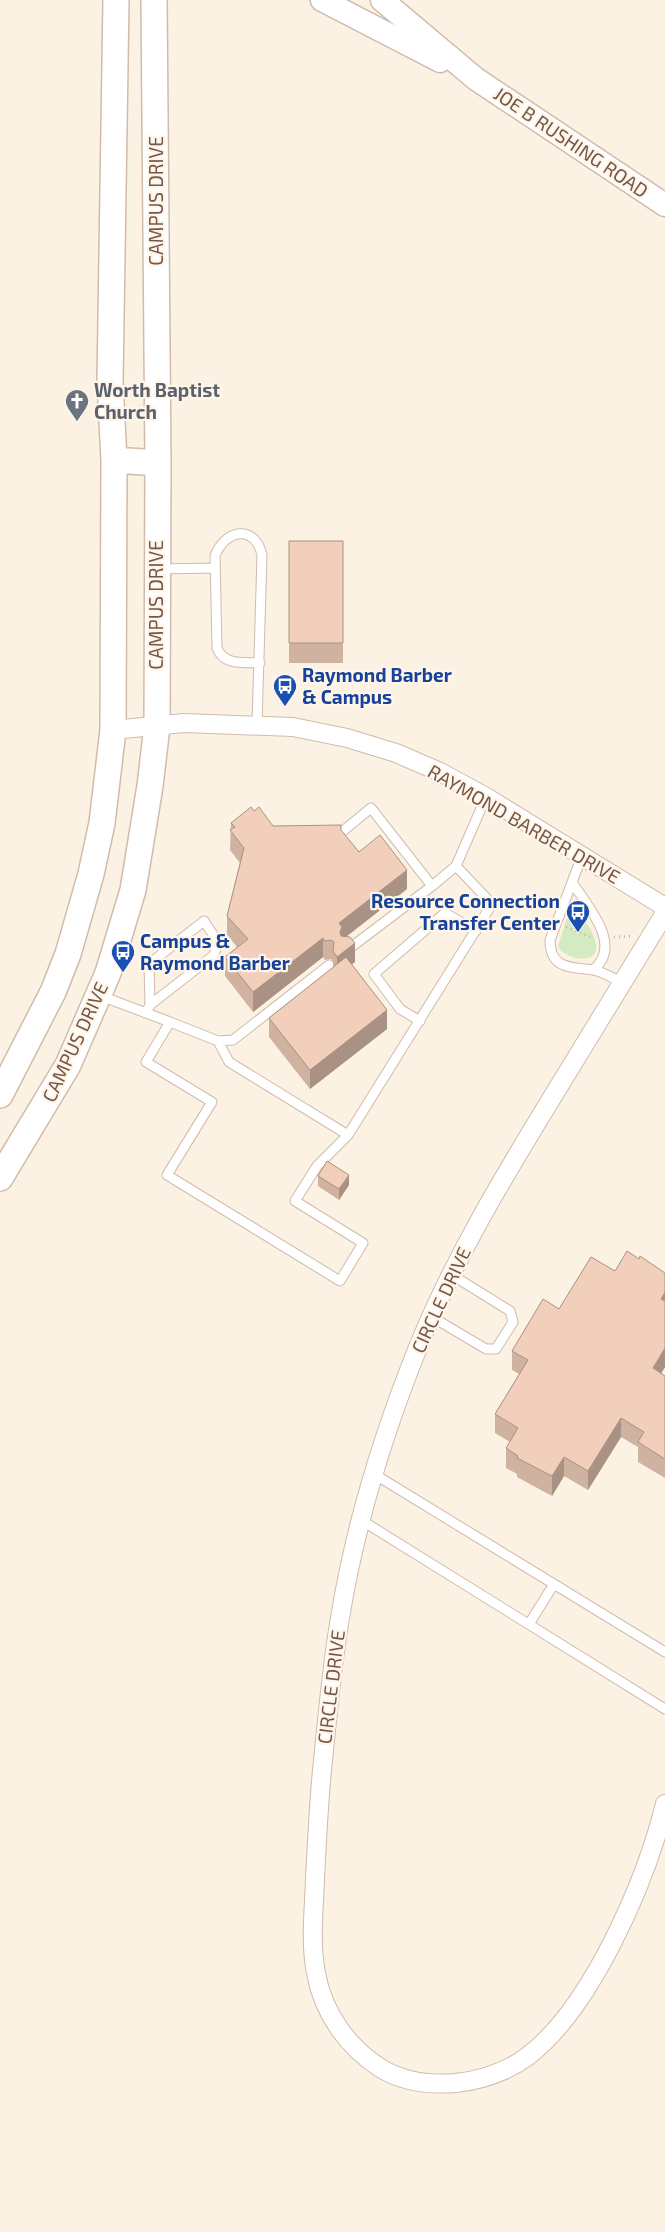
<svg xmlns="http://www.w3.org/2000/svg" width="665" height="2232" viewBox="0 0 665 2232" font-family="'Exo 2',sans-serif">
<rect width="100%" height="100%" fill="#fcf2e3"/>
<path fill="#d3eac2" d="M571,905L576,906C582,917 595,933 596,945C599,967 563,959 558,946Z"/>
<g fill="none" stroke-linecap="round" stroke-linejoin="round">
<g stroke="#cfbbad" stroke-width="11">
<path id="service" d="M158,569L215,568
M257,724L262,555C255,524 225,529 215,556L217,648C224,666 244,662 260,663
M338,835L371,808L432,886L456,866L486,797
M582,856L550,940C550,969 570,967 593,970C602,971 614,979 623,983
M572,882C587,906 624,945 593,970
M346,951L432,886
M101,996L170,1022L146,1062L212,1102L167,1175L340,1281L363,1243L295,1201L317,1166L348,1135L492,904L456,866
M146,1013L150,1005L214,955L218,942L204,921L149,964L150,1005
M420,1021L400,1009L374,974L445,913L476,931
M170,1022L218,1041L229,1062L348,1135
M218,1041L233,1040L329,965
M432,1317L486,1349H496L513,1322L510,1311L452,1275
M374,1474L665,1652
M361,1520L665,1709
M529,1624L554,1584"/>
</g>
<g stroke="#cfbbad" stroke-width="20">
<path id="minor" d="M113,730L184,723L293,727L347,738L396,753L440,772L486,797L665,907
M665,913C628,974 591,1035 553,1096C504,1176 455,1257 419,1345C383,1434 354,1528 339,1624C332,1666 328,1709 324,1751C319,1794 317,1837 315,1879C314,1910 310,1943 316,1973C323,2013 348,2048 382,2069C404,2082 431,2085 456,2083C482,2080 508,2071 528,2056C592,2007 646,1881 665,1804"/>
</g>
<g stroke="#cfbbad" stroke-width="25">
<path id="tertiary" d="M322,0L440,61
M382,0L476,79L665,205"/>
</g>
<g stroke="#d2bbaa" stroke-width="28">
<path id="secondary" d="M114,460L158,463
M0,1095L53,992L68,954L91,874L102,823L113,730L114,460L110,382L116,0
M0,1178L68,1065L108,973L133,890L150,786L157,726L158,463L154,0"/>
</g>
<path stroke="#d6b29e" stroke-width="3" stroke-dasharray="1 4" stroke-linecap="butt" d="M566,927L591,937
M614,937L633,936"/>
<use href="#service" stroke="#fff" stroke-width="9"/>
<use href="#minor" stroke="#fff" stroke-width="18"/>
<use href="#tertiary" stroke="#fff" stroke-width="22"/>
<use href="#secondary" stroke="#fff" stroke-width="25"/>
</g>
<path fill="#d0b2a1" d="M289,541H343V663H289Z
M254,811L273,826L341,831L359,852L407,889L347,936L355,962L352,964L387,1029L310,1089L269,1037V1018L333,968V961L331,959L325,960L323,957L253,1012L225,976V957L237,947L227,935V916L240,863L230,850L231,823Z
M318,1176L349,1185L339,1200L318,1186Z
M559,1309L665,1367L661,1373L665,1376V1478L638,1462V1447L621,1437L588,1490L564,1476L552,1496L517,1477V1474L506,1468V1448L510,1442L495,1433V1414L519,1374L512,1370V1351Z"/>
<path fill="#a99183" d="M407,870V889L342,940L340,951L339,923Z
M323,938V957L253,1012V992Z
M355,943V962L337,976V957Z
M387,1010V1029L310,1089V1070Z
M349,1175V1185L339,1200V1189Z
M665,1292V1311L661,1299Z
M665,1348V1367L653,1387V1368Z
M621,1418V1437L588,1490V1471Z
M564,1457V1476L552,1496V1476Z"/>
<path fill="#f2cfbb" stroke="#a99183" d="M289,541H343V643H289Z
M251,807L254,811L259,807L273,826L341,825V830L359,852L380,835L407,870L339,923L342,927L340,932L341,936L350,937L355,943L337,957L333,951L334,942L331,940L325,941L323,938L253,992L225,957L248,939L227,916L244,848L230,830L235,827L231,823Z
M346,957L387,1010L310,1070L269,1018Z
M327,1161L349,1175L339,1189L318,1176Z
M627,1251L639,1259L640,1256L665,1273V1292L661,1299L665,1301V1348L653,1368L665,1376V1459L638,1442L644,1432L621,1418L588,1471L564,1457L552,1476L517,1458L518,1456L506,1448L518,1428L495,1414L528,1360L512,1351L543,1299L559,1309L591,1257L615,1271Z"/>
<defs>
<g id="church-pin" transform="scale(1.25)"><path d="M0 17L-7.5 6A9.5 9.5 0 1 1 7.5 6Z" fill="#6b7280" stroke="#fff6e9"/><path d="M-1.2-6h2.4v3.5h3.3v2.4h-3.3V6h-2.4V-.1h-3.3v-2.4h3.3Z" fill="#fff"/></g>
<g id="bus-pin" transform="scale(1.25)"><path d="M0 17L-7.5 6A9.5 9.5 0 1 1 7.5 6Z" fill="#1a4fb4" stroke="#fff6e9"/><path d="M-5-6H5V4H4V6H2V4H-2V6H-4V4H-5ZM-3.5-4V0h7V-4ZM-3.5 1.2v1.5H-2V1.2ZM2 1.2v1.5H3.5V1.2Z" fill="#fff"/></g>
</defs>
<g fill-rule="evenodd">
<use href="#church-pin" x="77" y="401"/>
<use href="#bus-pin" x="285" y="686"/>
<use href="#bus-pin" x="578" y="912"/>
<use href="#bus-pin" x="123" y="952"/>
</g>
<g text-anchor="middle" stroke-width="4.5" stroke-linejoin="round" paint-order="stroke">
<g font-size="19" fill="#745749" stroke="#fff6e9">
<text transform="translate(571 142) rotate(34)" y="7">JOE B RUSHING ROAD</text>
<text transform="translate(156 201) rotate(-90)" y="7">CAMPUS DRIVE</text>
<text transform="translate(156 605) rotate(-90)" y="7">CAMPUS DRIVE</text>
<text transform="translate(524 824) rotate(30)" y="7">RAYMOND BARBER DRIVE</text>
<text transform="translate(75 1042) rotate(-65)" y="7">CAMPUS DRIVE</text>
<text transform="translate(441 1300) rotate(-65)" y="7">CIRCLE DRIVE</text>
<text transform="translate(331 1687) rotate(-83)" y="7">CIRCLE DRIVE</text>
</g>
<g font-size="19" font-weight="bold" fill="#5b616d" stroke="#fff6e9" text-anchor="start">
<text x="94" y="397">Worth Baptist<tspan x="94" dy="22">Church</tspan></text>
</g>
<g font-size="19" font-weight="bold" fill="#164399" stroke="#fff6e9" text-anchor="start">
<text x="302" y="682">Raymond Barber<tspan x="302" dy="22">&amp; Campus</tspan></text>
<text x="560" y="908" text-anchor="end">Resource Connection<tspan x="560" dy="22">Transfer Center</tspan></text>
<text x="140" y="948">Campus &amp;<tspan x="140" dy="22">Raymond Barber</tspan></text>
</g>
</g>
</svg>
